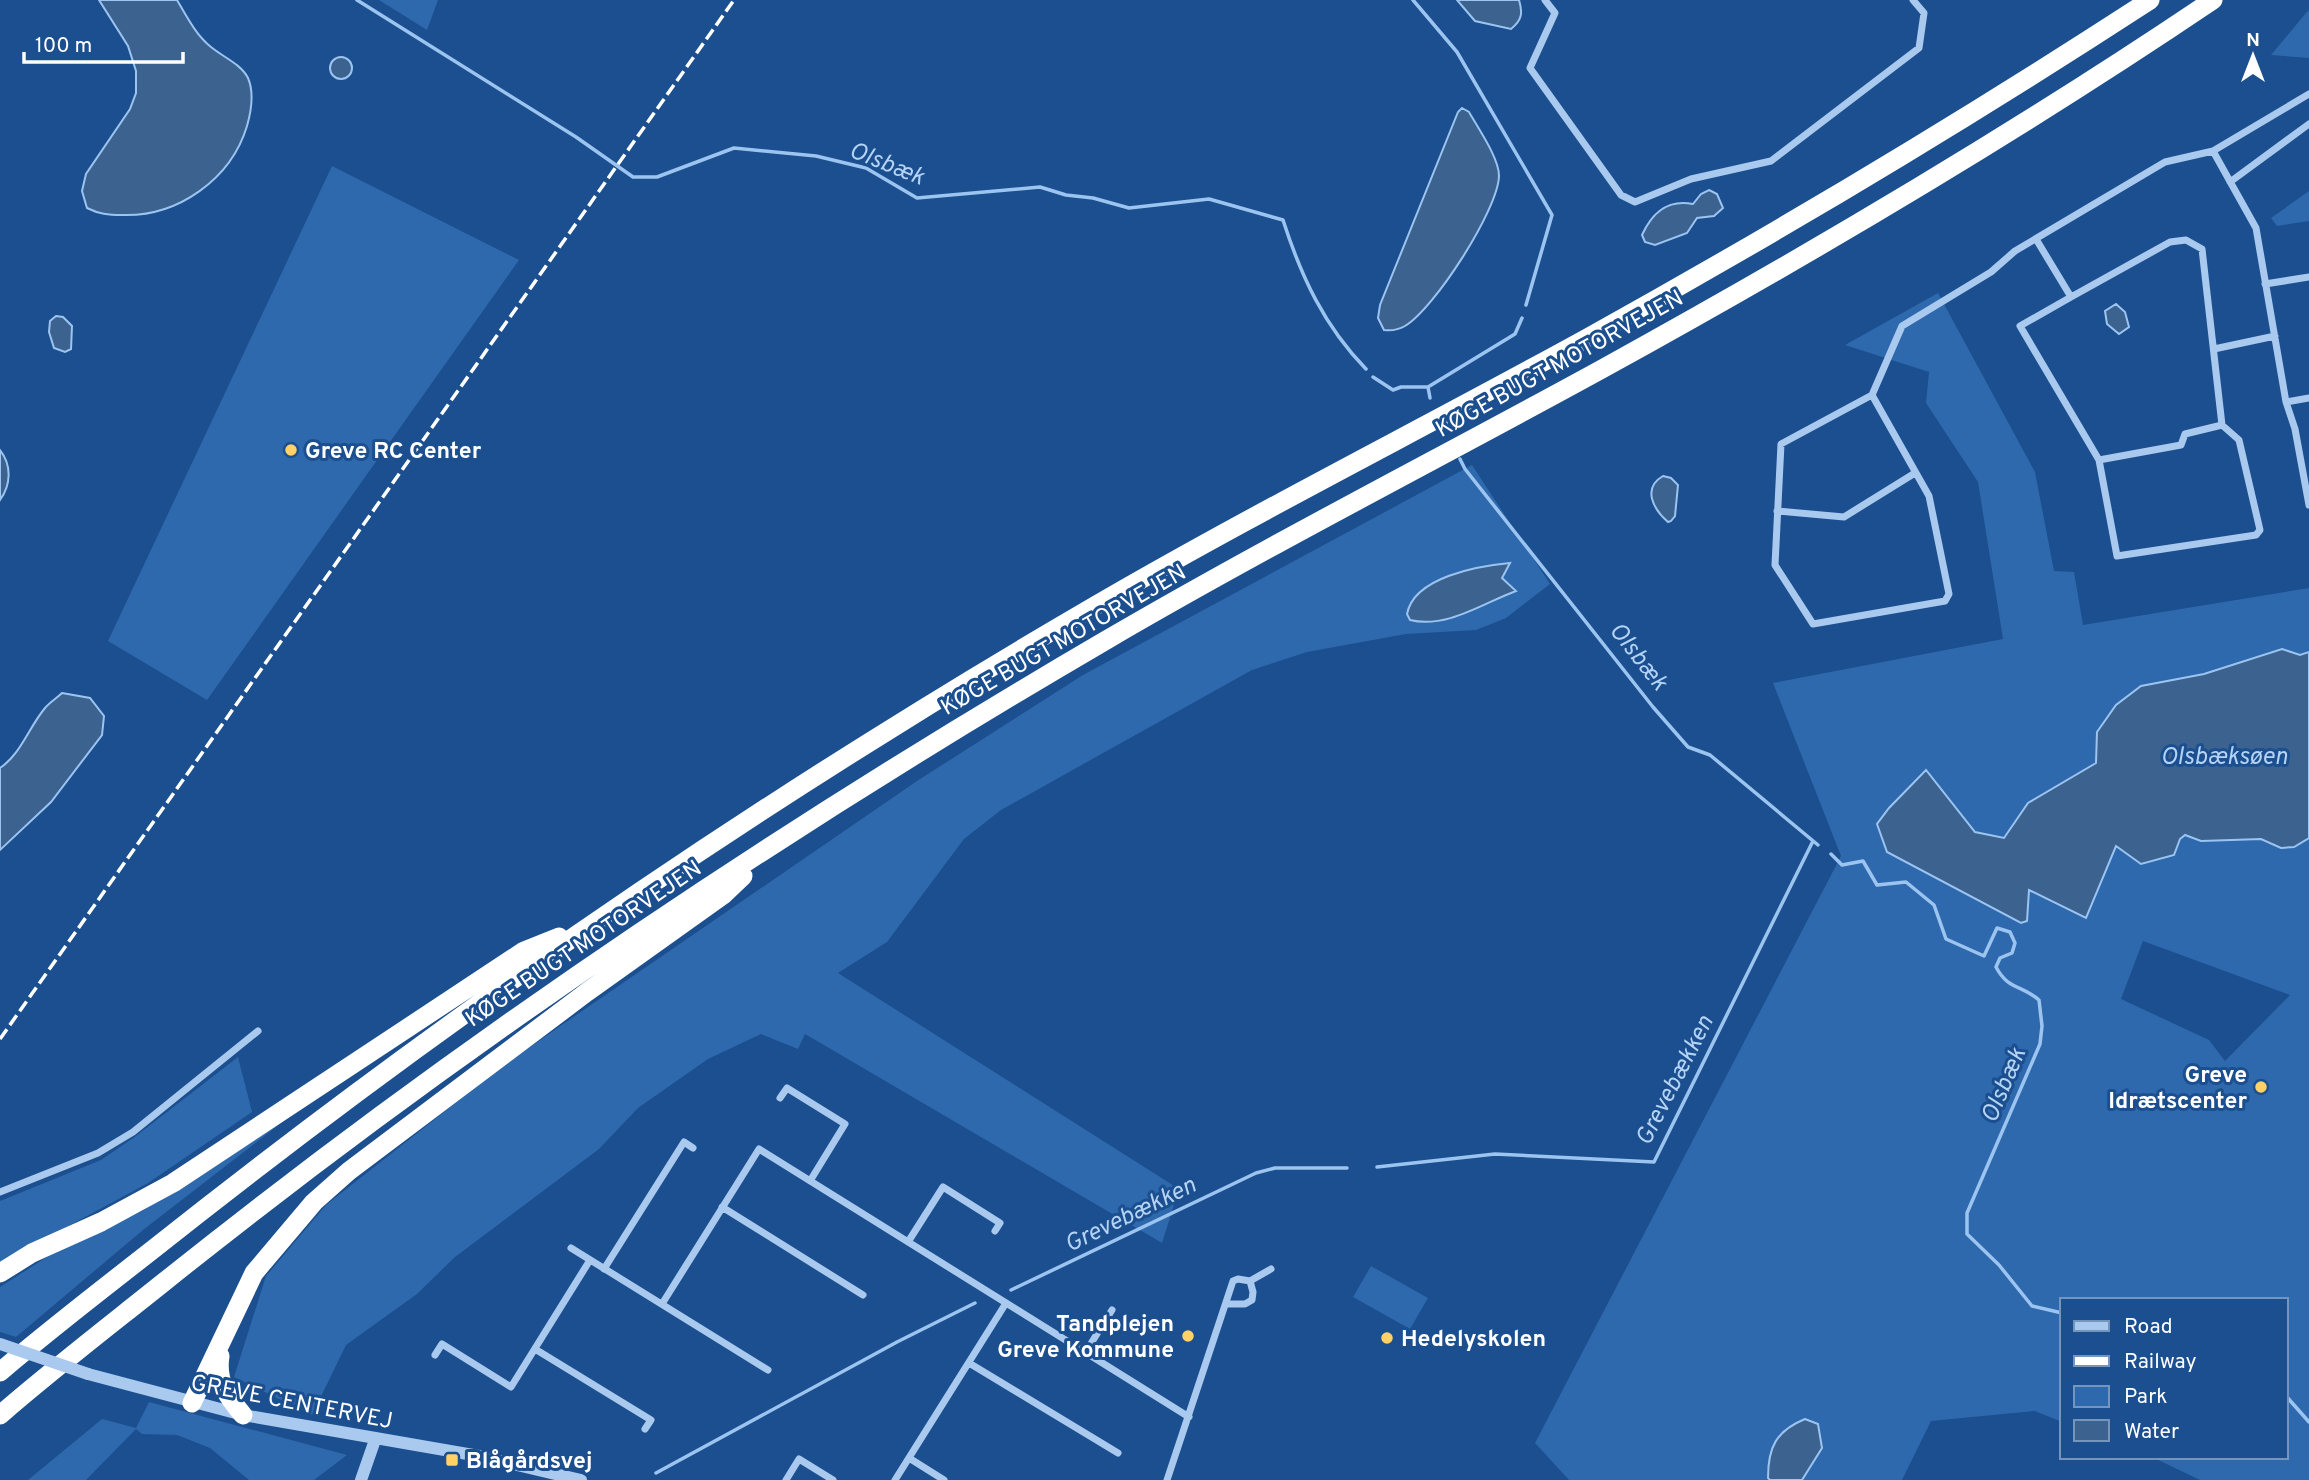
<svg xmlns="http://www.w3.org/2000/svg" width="2309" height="1480" viewBox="0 0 2309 1480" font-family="Overpass,sans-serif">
<rect width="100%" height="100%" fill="#1b4f8f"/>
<path fill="#2e69ad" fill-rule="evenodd" d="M379,0H438L427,30Z
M2309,10V58L2271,55L2306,13Z
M332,166L519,260L207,700L108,641Z
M2309,191V221L2277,226L2271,218Z
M1938,293L2035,472L2054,571L2074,572L2083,625L2309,588V1480H2200L2152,1457H2286V1300H2062V1422L2035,1411L1931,1421L1902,1480H1569L1535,1443L1841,856L1773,683L2003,639L1978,482L1926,403L1929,372L1845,345ZM2143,941L2290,995L2225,1061L2209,1040L2121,999Z
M1472,465L1550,584L1506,618L1476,630L1406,634L1307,652L1252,670L1001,810L964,839L887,942L838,973L1179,1189L1162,1243L805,1034L798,1049L761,1034L708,1059L638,1108L599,1149L455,1257L417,1294L346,1345L312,1415L234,1377L266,1276L326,1205L505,1064L917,781L1083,675Z
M238,1057L252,1112L148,1183L0,1263V1201L101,1160L136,1136Z
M312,1099L143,1230L16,1337L0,1332V1287L47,1257L142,1211Z
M1371,1266L1428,1298L1410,1329L1353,1297Z
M149,1402L347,1455L314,1480H249L210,1448L177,1435L142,1434L136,1429L86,1480H28L102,1419L136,1428Z"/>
<path fill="#3c6290" stroke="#9cc4f0" stroke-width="2" d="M99,0H177C187,17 196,35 211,47C223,57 241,64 248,78C254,92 251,112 247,126C231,179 178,217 122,215C108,215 99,214 87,208L82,191L86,174L130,109L136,93V71L128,46Z
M1457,0H1519C1523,13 1522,20 1511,29L1475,21Z
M330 68a11 11 0 1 1 22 0a11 11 0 1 1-22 0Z
M1462,108L1469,112C1478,128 1499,158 1499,176C1498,210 1434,309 1405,326C1398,330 1392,331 1384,330L1378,318L1380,305L1458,112Z
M1709,190L1717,194L1723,208L1714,216L1697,218L1687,233L1655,245L1645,242L1642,235C1652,213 1667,199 1693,204L1701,194Z
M2116,304L2125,312L2129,327L2119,334L2107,324L2105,311Z
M56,316L63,317L72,326L71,349L65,352L54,348L49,332L50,321Z
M0,450C12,465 11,485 0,500Z
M1663,476L1671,478L1678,485L1675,516L1671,521L1668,522C1653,509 1642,488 1663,476Z
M1510,563L1502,578L1516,591C1483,603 1447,629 1410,620L1407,614C1414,577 1478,566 1510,563Z
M2282,649L2300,655L2309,652V838L2294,847L2281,848L2261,839L2201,841L2185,835L2180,839L2174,855L2141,864L2116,846L2086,918L2029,890L2027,921L2021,923L1887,852L1877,824L1889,808L1926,770L1975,832L2004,838L2028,803L2096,763L2097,732L2116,705L2141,686L2204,674Z
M62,693L90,698L104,716L102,735L51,802L0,850V768C21,754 29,727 45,708C50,702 57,698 62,693Z
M1805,1419L1818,1424L1822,1448L1802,1480H1770L1768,1478C1768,1447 1776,1431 1805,1419Z"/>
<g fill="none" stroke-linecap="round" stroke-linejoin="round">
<path stroke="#9cc4f0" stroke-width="3.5" d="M357,0L576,137L633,177H657L734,148L816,156L866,168L917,198L1040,187L1066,195L1093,198L1129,208L1209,199L1283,220C1301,276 1324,326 1366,369
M1413,0L1457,52L1552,215L1526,305
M1373,377L1393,390L1401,387H1428L1430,398
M1428,387L1515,334L1522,318
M1460,459L1465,469L1653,707L1688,747L1710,755L1818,845
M1831,854L1842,865L1863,861L1877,885L1906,882L1934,905L1946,939L1984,956L1997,928L2010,932L2015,943L2012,953L2000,958L1996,967C2008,990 2022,985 2039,1000L2042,1026L2040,1044L1967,1213V1234L1999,1265L2032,1306L2062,1313
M1377,1167L1495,1154L1654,1162L1813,841
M1011,1290L1256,1173L1275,1168H1347
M2286,1396L2309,1422
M656,1473L897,1342L975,1303"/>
<path stroke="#a9c9ee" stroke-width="7" d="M1545,0L1555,13L1530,68L1621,195L1635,202L1691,179L1771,161L1919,48L1924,13L1913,0
M2213,151L2256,228L2286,402L2295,429L2309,505
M2230,182L2309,124
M2036,239L2071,297L2170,242L2186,240L2202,249L2222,425L2239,440L2260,530L2256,535L2117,556L2099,460L2020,326L2071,297
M2265,284L2309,277
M2214,349L2275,336
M1872,395L1781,444L1775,565L1813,624L1945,601L1949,594L1929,496L1872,395L1902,326L1991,272L2015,251L2165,162L2213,151L2309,94
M2286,402L2309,398
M2099,460L2181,445L2185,434L2222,425
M1777,511L1844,517L1915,473
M780,1098L787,1088L845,1124L810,1181
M0,1192L98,1153L133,1132L258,1031
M722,1207L863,1295
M908,1242L943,1187L1000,1223L995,1231
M571,1248L768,1370
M604,1269L684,1142L693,1148
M662,1304L759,1149L1189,1417
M1226,1304H1245L1252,1300L1253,1292L1250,1281
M535,1349L651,1420L645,1429
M1085,1353L1112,1310
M435,1355L442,1344L511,1387L590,1260
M969,1363L1118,1453
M909,1458L944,1480
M786,1480L799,1459L833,1480
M895,1480L1006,1303
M1167,1480L1233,1281L1238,1279L1250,1281L1271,1269"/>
<path stroke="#a9c9ee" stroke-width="12" d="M88,1374L243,1415L479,1456L581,1480
M361,1480L375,1440"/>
<path stroke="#fff" stroke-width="19" d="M0,1273L32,1253L101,1222L173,1183L524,951L559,937
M220,1356C216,1381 227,1396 243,1415
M0,1372C49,1330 100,1291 151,1251C449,1014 763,799 1093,607C1256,512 1424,428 1589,337C1780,231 1967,119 2150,0
M192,1403L254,1273L314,1202L349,1171L587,992L723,895L743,876
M0,1415C53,1369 109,1326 164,1282C460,1045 776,833 1103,642C1267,546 1436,460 1602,369C1811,254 2016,133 2213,0"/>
<path stroke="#fff" stroke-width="3.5" stroke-dasharray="12 5" stroke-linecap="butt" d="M0,1039L734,0"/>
<path stroke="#a9c9ee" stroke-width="12" d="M0,1344L88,1374"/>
</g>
<g fill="#ffd166" stroke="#1b4f8f" stroke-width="2.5">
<circle cx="291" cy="450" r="7"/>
<circle cx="2261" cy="1087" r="7"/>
<circle cx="1188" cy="1336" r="7"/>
<circle cx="1387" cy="1338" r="7"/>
<rect x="445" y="1453" width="14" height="14" rx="3.5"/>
</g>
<g text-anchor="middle" stroke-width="6" stroke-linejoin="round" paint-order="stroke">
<g font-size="23" fill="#fff" stroke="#1b4f8f">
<text transform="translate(1559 363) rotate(-29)" y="8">KØGE BUGT MOTORVEJEN</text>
<text transform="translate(1063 639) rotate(-30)" y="8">KØGE BUGT MOTORVEJEN</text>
<text transform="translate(583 943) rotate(-34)" y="8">KØGE BUGT MOTORVEJEN</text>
<text transform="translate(292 1401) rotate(11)" y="8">GREVE CENTERVEJ</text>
</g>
<g font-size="23" font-weight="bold" fill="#fff" stroke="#1b4f8f" text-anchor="start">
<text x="305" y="458">Greve RC Center</text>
<text x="2247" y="1082" text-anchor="end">Greve<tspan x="2247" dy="26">Idrætscenter</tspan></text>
<text x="1174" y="1331" text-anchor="end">Tandplejen<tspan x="1174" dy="26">Greve Kommune</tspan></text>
<text x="1401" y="1346">Hedelyskolen</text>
<text x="466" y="1468">Blågårdsvej</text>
</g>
<g font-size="24" font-style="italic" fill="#b5d3f5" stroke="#1b4f8f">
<text transform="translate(887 163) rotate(22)" y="8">Olsbæk</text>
<text transform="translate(1639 656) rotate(52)" y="8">Olsbæk</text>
<text x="2224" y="764">Olsbæksøen</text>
<text transform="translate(1674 1080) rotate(-63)" y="8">Grevebækken</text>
<text transform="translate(2003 1085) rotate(-67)" y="8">Olsbæk</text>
<text transform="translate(1130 1214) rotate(-26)" y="8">Grevebækken</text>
</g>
</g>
<rect x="2060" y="1298" width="228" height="161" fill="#1b4f8f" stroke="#7695bc" stroke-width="2"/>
<rect x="2074" y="1321" width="35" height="10" fill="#a9c9ee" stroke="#7695bc" stroke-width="2"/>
<text x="2124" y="1333" font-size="21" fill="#ffffff">Road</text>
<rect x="2074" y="1356" width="35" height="10" fill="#ffffff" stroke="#7695bc" stroke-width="2"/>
<text x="2124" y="1368" font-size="21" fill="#ffffff">Railway</text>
<rect x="2074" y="1386" width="35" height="21" fill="#2e69ad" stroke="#7695bc" stroke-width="2"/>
<text x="2124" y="1403" font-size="21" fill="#ffffff">Park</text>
<rect x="2074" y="1420" width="35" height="21" fill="#3c6290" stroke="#7695bc" stroke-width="2"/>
<text x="2124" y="1438" font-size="21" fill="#ffffff">Water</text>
<g transform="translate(2253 56)" stroke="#1b4f8f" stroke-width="5" paint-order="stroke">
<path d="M0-5L12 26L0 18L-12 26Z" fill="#ffffff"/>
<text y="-10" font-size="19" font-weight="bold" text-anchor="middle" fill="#ffffff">N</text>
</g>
<path d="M24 52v10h159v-10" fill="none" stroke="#ffffff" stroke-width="3.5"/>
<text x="35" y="52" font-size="21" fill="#ffffff" stroke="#1b4f8f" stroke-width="5" paint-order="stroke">100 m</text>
</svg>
